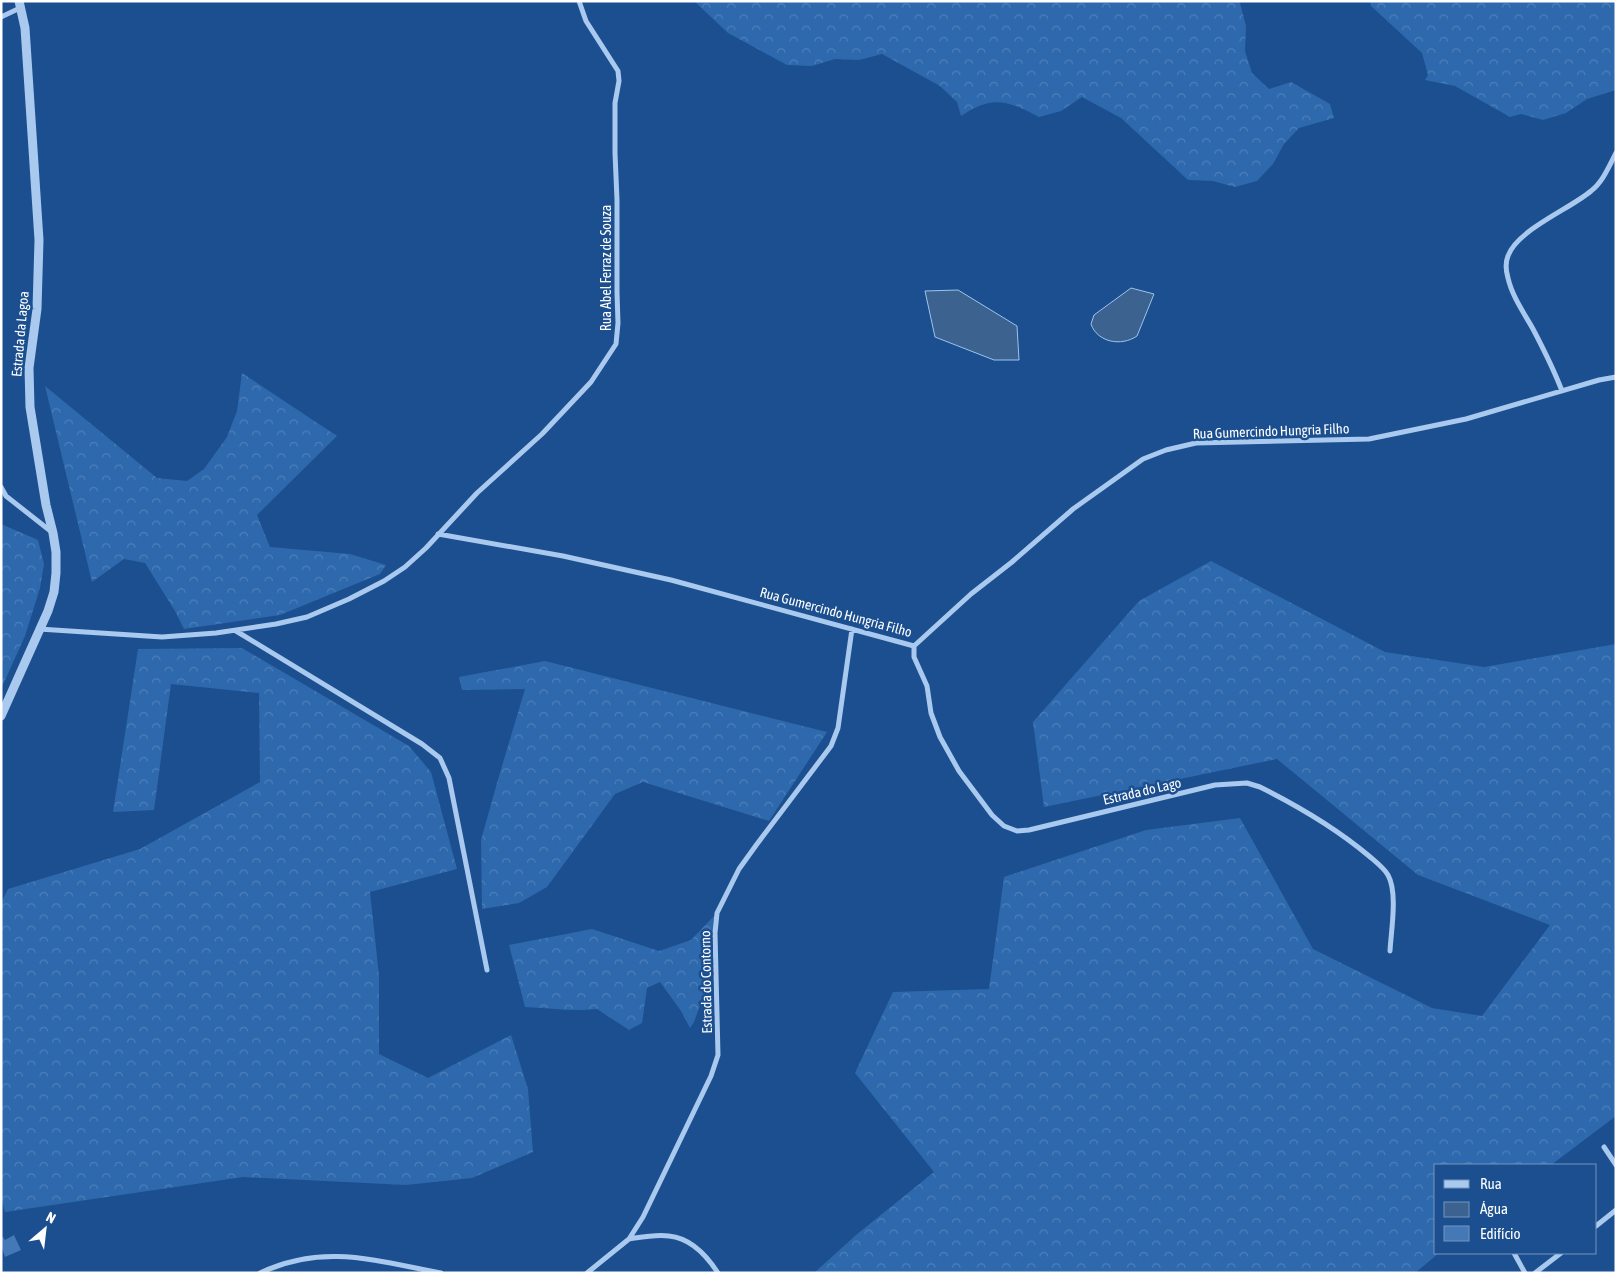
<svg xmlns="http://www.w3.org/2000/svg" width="1617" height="1274" viewBox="0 0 1617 1274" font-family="'Asap Condensed',sans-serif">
<defs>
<pattern id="forest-crowns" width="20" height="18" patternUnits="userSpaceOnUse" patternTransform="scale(1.25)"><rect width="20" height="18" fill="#2e69ad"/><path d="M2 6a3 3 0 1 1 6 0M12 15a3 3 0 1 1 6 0" fill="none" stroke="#4d80b9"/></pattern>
</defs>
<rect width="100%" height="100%" fill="#1b4f8f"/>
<path fill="url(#forest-crowns)" d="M694,1H1241L1240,3L1246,26L1245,51L1252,73L1269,89L1291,82L1330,104L1334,118L1299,128L1284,144L1273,164L1257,181L1235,187L1213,181L1188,180L1121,118L1082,97L1061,111L1039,117C1007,100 992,95 961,116L957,102L940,86L882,54L859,60L835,59L812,66L787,65L728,33Z
M1370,1H1616V90L1587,99L1566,113L1543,120L1521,114L1510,117L1455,86L1425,80L1428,75L1422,53L1371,6Z
M242,373L337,436L257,515L270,547L350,554L386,565L380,574L280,615L184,629L175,611L145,563L124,559L92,582L45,386L157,478L187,481L204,469L227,437L237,411Z
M1,524L38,540L44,564L40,588L25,636L1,689Z
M1211,561L1385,652L1484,667L1616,644V1116L1551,1165H1436V1253H1439L1415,1273H814L856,1235L934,1172L855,1073L893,992L989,989L1004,877L1146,830L1240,818L1313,949L1432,1008L1482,1016L1550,925L1418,875L1277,759L1044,807L1033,722L1139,601Z
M242,648L409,746L431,772L457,869L370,892L379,976V1054L428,1078L511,1035L528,1089L533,1152L472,1178L406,1185L243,1177L5,1212L1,1198V903L8,889L140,849L260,782L259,693L171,684L154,810L113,812L138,649Z
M545,661L827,732L769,821L643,782L615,794L547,887L519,903L482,909L481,840L499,776L525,689L462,690L459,677Z
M714,916L710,979L694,1022L690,1028L681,1011L660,982L647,988L642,1023L629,1030L597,1009C573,1012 550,1008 525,1007L509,945L592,929L659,951L691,940Z"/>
<path fill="#3c6290" stroke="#9cc4f0" d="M1131,288L1154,294L1137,336C1121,347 1097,342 1091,324L1094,315Z
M958,290L1017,326L1019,360H994L935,337L925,291Z"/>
<path fill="#4478b7" d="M14,1235L21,1250L5,1257L1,1245V1237H3L5,1240Z"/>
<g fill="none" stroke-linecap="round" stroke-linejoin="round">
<path stroke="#a9c9ee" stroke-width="5" d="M1,17L20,8
M1562,391C1554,370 1544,350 1533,329C1524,313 1512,296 1508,278C1506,271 1505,263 1508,256C1517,230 1570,209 1591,191C1603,182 1609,166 1616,153
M1,487L6,496L53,533
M438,534L563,556L671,580L914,646
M39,629L162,637L216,633L276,624L307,617L349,599L384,581L405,567L426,548L477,493L542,434L591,382L616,344L618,323L617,292V200L615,153V103L619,81L618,71L586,21L579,1
M236,631L422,744L440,758L449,778L487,970
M914,646L971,594L1012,562L1073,509L1143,459L1166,450L1196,443L1369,439L1466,419L1599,380L1616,377
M914,646V657L927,686L931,713L940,737L959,771L992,815L1004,826L1017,831L1029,830L1215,785L1247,783L1260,787C1298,806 1337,829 1369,856C1376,862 1384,868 1388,875C1398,893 1391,931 1390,951
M1604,1147L1616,1165
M1596,1226L1616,1210
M629,1239C642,1237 656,1234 669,1236C690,1238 707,1256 718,1273
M1514,1253L1525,1273
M260,1273C324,1243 376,1261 441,1273
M587,1273L629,1239L643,1217L711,1076L718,1055L715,933L717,913L739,869L757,844L831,746L838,728L852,629
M1535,1273L1561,1253"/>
<path stroke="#a9c9ee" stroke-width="9" d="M1,716L48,611L54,592L56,573V552L53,533L46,505L30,407L29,368L37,309L39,240L25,28L19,1"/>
</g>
<g text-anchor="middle" stroke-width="5" stroke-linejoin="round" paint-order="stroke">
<g font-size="14" fill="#fff" stroke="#1b4f8f">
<text transform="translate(606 268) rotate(-90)" y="5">Rua Abel Ferraz de Souza</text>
<text transform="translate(20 334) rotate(-85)" y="5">Estrada da Lagoa</text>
<text transform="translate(1271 431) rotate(-2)" y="5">Rua Gumercindo Hungria Filho</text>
<text transform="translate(836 612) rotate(15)" y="5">Rua Gumercindo Hungria Filho</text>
<text transform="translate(1142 791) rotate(-13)" y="5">Estrada do Lago</text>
<text transform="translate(706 982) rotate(-91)" y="5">Estrada do Contorno</text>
</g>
</g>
<rect width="1617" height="1274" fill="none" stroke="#ffffff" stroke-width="5"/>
<rect x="1434" y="1164" width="162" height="90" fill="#1b4f8f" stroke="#7695bc"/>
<rect x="1444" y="1180" width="25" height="8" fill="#a9c9ee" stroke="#7695bc"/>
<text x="1480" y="1189" font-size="15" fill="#ffffff">Rua</text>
<rect x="1444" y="1202" width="25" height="15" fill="#3c6290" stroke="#7695bc"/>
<text x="1480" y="1214" font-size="15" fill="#ffffff">Água</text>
<rect x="1444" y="1226" width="25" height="15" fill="#4478b7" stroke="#7695bc"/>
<text x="1480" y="1239" font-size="15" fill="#ffffff">Edifício</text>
<g transform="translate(45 1229) rotate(28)" stroke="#1b4f8f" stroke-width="4" paint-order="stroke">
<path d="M0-4L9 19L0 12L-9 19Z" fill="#ffffff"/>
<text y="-8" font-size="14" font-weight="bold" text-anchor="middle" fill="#ffffff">N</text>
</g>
</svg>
